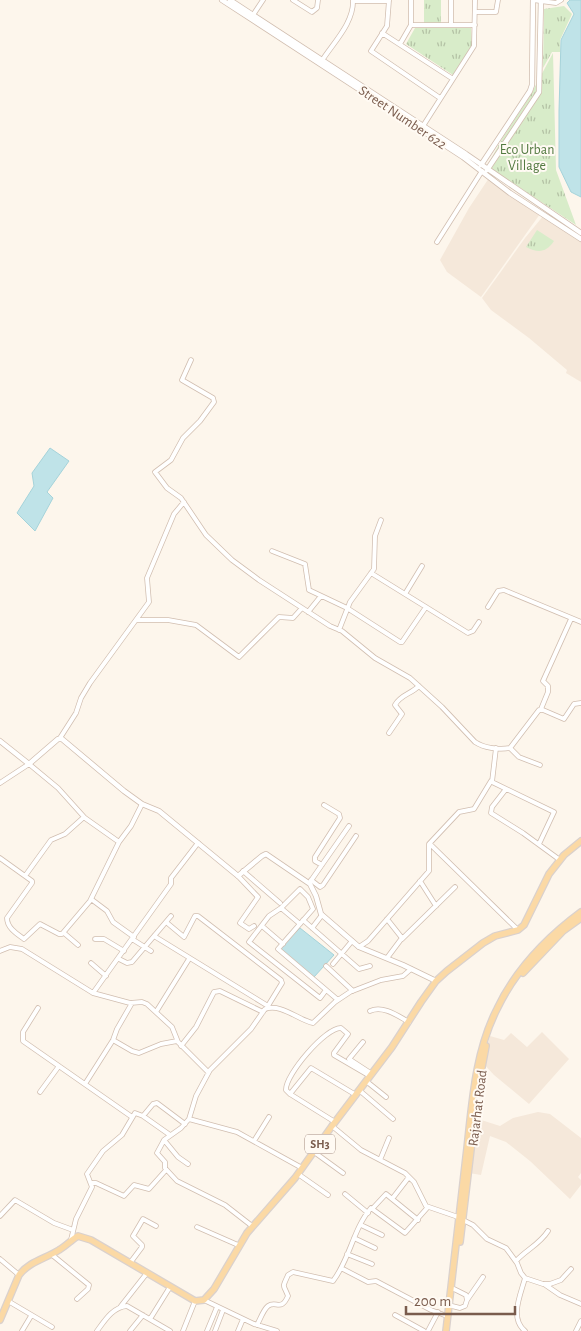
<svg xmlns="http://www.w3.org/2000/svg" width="581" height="1331" viewBox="0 0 581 1331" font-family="'Alegreya Sans',sans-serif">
<defs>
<pattern id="grass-tufts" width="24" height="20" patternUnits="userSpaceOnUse" patternTransform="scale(1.25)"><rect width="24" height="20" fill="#d8ecc9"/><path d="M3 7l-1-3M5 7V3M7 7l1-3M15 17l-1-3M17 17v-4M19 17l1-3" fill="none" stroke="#b4c2a5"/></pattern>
</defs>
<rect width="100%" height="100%" fill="#fdf6ec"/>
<path fill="#f5e8da" d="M489,178L540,214L481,297L447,272L440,260L469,208Z
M544,215L581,237V382L566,373L567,370L529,338L491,310L482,298L525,238Z
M542,1032L569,1059L529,1104L494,1075L483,1063L486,1050L490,1036L504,1040L511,1033L527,1047Z
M538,1112L550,1114L581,1138V1173L578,1177L581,1180V1185L570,1199L530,1161L506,1142L490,1136L481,1175L469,1173L475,1118L500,1126L513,1118Z"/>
<path fill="url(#grass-tufts)" d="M424,0H441V23L424,24Z
M564,6L572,14L560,40V52H552L543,68L544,9Z
M415,28H471L472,46L453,75L406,44Z
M553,53L556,170L576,225L487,166L502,139L530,96Z
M537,230L554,241C546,253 538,253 526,247Z"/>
<path fill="#bfe3e8" stroke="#a5d3da" d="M570,0H581V197L571,192L559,167V111L561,40L574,14L567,3Z
M50,448L69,461L47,492L53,498L35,531L17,513L34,486L32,473Z
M300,928L334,955L314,977L279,949Z"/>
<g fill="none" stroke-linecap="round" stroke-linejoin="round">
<g stroke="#d1beb0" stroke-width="5.5">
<path id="minor" d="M293,0L312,12L317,8L318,0
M389,0L387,26L371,51L440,98
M533,0L556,3L561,0
M353,1H389
M475,12H496L498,0
M253,15L263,0
M411,25H475
M451,25V0
M382,33L453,79
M400,44L411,25V0
M323,59C335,41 354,22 353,0
M423,126L474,46L475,0
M437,242L482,171
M191,360L182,380L213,398L214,402L200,421L183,438L171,460L155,472L167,488L181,498L206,535L232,560L259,580L330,626L342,631L375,658L410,678L442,707L475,742C484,748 499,750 510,748L539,710H543L564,719L574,704L581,703
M272,551L305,564L309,590L347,608L400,642H402L426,607
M371,573L468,633L473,631L479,622
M405,594L422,566
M488,607L498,591L504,590L581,622
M308,612L321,596
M137,620H168L196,625L239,657L279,617L293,618L302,608
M339,630L350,602L374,569L375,536L381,520
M541,709L548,692V686L543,681L571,619
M389,733L402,714L395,705C400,695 411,694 419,686
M60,738L76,713L81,698L90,683L149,602L147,578L174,514L184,502
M496,748L492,782L554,812L539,844
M510,748L519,757L540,765
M0,783L29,764L58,788L85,818L119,842
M506,789L492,807L491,813L523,833L560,860
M430,844L518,930
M0,858L32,881V883L7,918C7,928 17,934 24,939L40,924L59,934H62L90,901L119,842L131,826L142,804
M322,865L315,861V857L340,818L339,814L324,805
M243,871L280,903
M25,876L51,840L65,834L84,817
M238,876L258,897L240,923L249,929L254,926
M311,880L320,887L323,885L356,836
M420,881L436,906
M310,882L349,826
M91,899L107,911L113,922L134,937
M281,908L300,889L308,897L313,909L278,949L338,1000
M387,919L402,938L387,958
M303,920L359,969L370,966
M166,922L184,937L195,916H198L281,980L282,983L266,1009
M300,924L281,908L269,916L249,942L320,998L326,990
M262,926L283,944
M312,928L322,915
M64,933L78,945
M154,936L268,1006
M95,939H104L124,951
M132,939L151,951
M402,939L455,887
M359,947L368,941L429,871V844L459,812L474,809L491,781
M0,951L10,947L22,949L93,993L130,1003L142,1002L147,1004L172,1027L178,1042L208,1072
M119,959L127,963L132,962L171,916
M91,963L106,976
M333,964L352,941
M326,966L353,991
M93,993L171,884V878L198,843
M38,1008L23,1032V1041L132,1117
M370,1011C383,1005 398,1016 409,1022
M156,1012L189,959
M113,1040L132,1051L139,1053L161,1044L177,1041
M363,1042L349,1059L372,1074
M181,1046L196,1027L214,992L220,991L263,1012
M366,1081L386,1097
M85,1084L113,1040L117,1029L132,1003
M359,1090L393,1119
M40,1092L59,1066
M290,1094L311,1068L356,1095
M143,1116L153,1104L157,1103L185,1124
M189,1119L237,1132L302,1168
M335,1122L290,1094L286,1090C285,1075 326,1027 341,1028L348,1034L334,1053V1055L370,1076
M332,1126L361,1150L405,1173L414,1182L426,1206L461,1218
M164,1140L178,1157L188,1164
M254,1141L269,1117
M314,1152L343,1173
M380,1160L389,1138
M298,1174L328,1195
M91,1183H96L124,1196L134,1185L149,1189L166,1170
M345,1194L368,1213
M392,1199L409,1177
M373,1208L386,1194L418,1220
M0,1216L15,1200L54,1223L73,1230
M463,1220L473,1225L487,1239L506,1248L517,1263L521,1273L525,1278L543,1284H550L561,1280L571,1269
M361,1225L382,1235
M252,1226L225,1205L177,1181L165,1168V1162L157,1153L164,1140L181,1128L189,1119L196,1096L210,1070L251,1029L265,1009C281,1003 298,1020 313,1023L335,1002L350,992L381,980L403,976L411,969
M197,1227L238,1245
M354,1238L375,1248
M71,1240L76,1219L92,1187L87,1174L103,1151L122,1135L135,1113L143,1116L170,1135
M51,1254L89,1285L88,1289L77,1299
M347,1254L372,1264
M0,1259L19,1275
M516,1261C526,1250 540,1244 548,1231
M130,1263L142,1247V1245L133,1236L143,1219L156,1226
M341,1268L368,1282L376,1281L431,1310L447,1316
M525,1278C521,1294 509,1318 525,1331
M544,1284L560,1295L581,1304
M204,1300L254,1324L277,1331
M467,1300L483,1277
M8,1301L52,1327
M121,1306L147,1273
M452,1306L460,1308L465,1306L467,1300L466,1295L454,1289
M395,1315L424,1331
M150,1319L170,1287
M257,1325C260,1320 263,1310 268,1306C276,1300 281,1312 288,1296C283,1283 282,1289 288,1275L293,1272L333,1281C350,1259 353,1229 371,1208L405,1233L428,1207
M22,1331L31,1316
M97,1331C105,1320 113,1307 127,1306L170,1331
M130,1331L143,1315
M183,1331L195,1301
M207,1331L217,1307
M215,1331L223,1310
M238,1331L243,1319
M428,1331L438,1312
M576,1331L581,1321"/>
</g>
<g stroke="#d1beb0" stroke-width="6">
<path id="tertiary" d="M222,0L463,157L510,193L581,239
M230,0L466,154L581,233
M481,165L530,91L532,85L533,0
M487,170L539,92L541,0
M0,741L29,764L58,739H62L124,791L142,804L159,811L238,876L262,856L266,854L310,884L316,896L321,914L359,947L403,965L436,981"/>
</g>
<g stroke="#dad1cd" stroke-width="8">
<path id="primary" d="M523,973L563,931L581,918
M478,1088L486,1046
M460,1242L476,1107
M0,1320L19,1275C30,1261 45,1259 59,1250C66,1246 71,1240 78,1236L91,1240L190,1298L195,1301L204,1300L214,1289L247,1233L295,1178L332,1126L392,1047L421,1002L436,981L447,971L483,943L495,936L518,930L524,925L549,874L564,855L581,841
M446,1331C453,1273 459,1215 466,1157C472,1107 474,1054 497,1009C516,969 546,938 581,912"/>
</g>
<use href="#minor" stroke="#fff" stroke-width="4"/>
<use href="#tertiary" stroke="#fff" stroke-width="4.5"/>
<use href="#primary" stroke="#fbd9a5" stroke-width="5.5"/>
</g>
<g text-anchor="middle" stroke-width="4" stroke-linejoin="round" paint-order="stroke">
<rect fill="#fffaf3" stroke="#a28b7f" stroke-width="1" x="305" y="1134.5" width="30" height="19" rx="4"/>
<g font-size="12" font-weight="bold" fill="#7a5c4d">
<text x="320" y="1148">SH3</text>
</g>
<g font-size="14" fill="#7a5c4d" stroke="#fffaf3">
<text transform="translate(403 117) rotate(34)" y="5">Street Number 622</text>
<text transform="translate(477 1108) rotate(-83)" y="5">Rajarhat Road</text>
</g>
<g font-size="14" fill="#537a41" stroke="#fffaf3">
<text x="527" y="154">Eco Urban<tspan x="527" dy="16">Village</tspan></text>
</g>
</g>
<path d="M406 1306v8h109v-8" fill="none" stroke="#7a5c4d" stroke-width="2.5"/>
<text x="414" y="1306" font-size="15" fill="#7a5c4d" stroke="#fffaf3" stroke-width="4" paint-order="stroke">200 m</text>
</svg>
